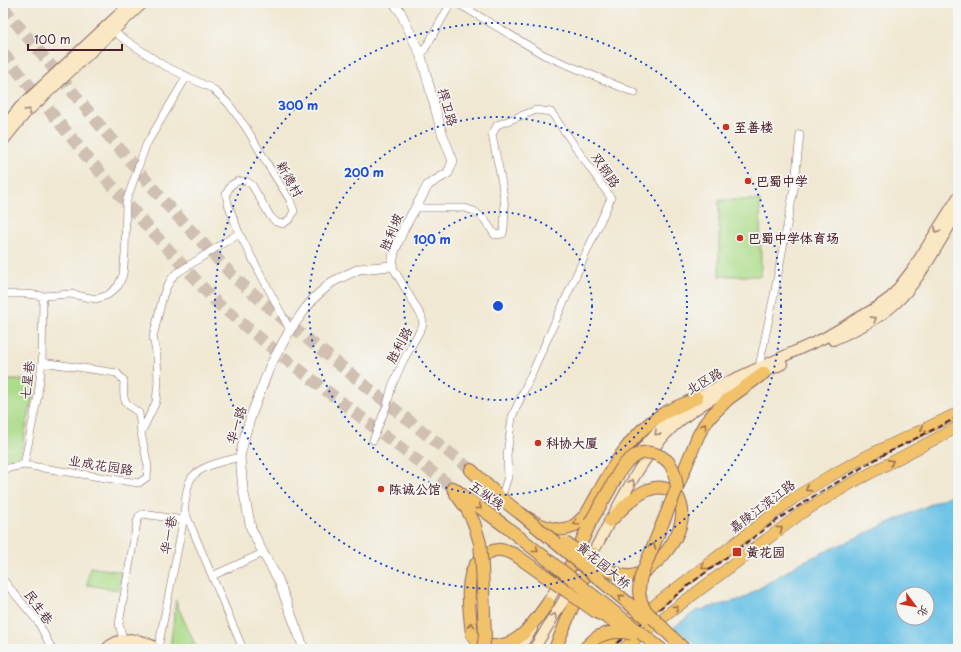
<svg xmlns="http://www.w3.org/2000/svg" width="961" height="652" viewBox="0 0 961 652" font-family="'Playpen Sans','LXGW WenKai TC',sans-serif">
<rect width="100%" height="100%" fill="#f6f6f2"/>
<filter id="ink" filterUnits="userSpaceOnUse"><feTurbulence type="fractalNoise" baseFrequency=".025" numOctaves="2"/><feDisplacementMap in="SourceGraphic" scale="8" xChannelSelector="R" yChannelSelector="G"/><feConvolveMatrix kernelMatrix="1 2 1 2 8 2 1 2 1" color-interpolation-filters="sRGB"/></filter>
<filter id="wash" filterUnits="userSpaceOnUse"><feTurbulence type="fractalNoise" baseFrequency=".012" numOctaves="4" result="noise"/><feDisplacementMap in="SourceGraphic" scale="16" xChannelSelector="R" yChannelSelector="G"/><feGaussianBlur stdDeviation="0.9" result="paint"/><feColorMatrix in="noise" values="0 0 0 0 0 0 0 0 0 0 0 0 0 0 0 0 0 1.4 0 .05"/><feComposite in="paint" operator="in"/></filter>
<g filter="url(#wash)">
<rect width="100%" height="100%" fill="#f0e8d2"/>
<path fill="#acdc89" stroke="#7b7e5a" d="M719,200H760L761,276H719Z
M3,380H35L33,396L20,456L13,463L3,465Z
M90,567L122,572L119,590L87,585Z
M176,600L178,607L197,649H170Z"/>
<path fill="#67c1e5" stroke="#587088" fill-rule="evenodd" d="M958,492V649H644L696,611L742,599L802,562ZM903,594H927V618H903Z"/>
<path fill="#f0e8d2" d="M671,626L700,649H649L645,646Z"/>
</g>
<g filter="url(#ink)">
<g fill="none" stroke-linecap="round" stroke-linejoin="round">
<path stroke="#cfc0b1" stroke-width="12" stroke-dasharray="12 6" stroke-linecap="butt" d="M3,7L107,134L169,207L237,280L301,334L471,470
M3,53L87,157L146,225L217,303L288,361L453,488"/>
<g stroke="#846565" stroke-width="8">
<path id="minor" d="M457,3L544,55L635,93
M112,31L163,65L213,89L228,103L247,129L268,165L290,200L294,211L290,219L283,224L276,222L270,216L252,185L246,181H238L231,185L226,194L228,204L239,233L290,330
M421,56L451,3
M415,208H465L474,211L484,219L495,235L503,234C509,201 498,167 492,135L497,125L536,110L551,112L611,198L512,417L507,455L508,477L501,498
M3,294H27L43,296L71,294L96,299L108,295L118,286L123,275L125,254L126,202L146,145L187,76
M42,362L117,373L124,381C123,400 122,402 139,413L141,433
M759,367L775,290L795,183L800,134
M373,440L387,405L392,386L403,361L423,325L422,317L392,266
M24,465L38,395L42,362L43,296
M3,469L24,465L125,481L139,483L147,477L148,466L141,433L156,402L158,382L157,357L153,337L163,296L167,286L174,275L239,233
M185,512L243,649
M212,576L263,553
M4,581L38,622L52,649
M123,639L119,624L137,522L139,516L143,514L183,520
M158,649C166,607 175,565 183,522C185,510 185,487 192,477C202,465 225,461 240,457"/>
</g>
<g stroke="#846565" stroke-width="10">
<path id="tertiary" d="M304,649L278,579L263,553L251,528L243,489L240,457L245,435L251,416L270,366L290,330L306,308L315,297L332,282L359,269L392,266L394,252L404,228L421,198L428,185L448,173L453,161L442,133L421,56L400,11L394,3"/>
</g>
<g stroke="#846565" stroke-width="12">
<path id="secondary" d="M3,128L19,108L131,3
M3,141L25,114L143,3
M833,340C855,330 878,320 896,303C910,290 921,273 931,257C940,242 949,227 958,212
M635,457L653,436L666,423L697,398L721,385L824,338L877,307L891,297L902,283L912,270L958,197
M589,559C615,516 636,461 674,426C705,398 745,382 782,364
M544,608L569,567
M106,649C121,634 141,638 158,649
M127,649H138
M519,649L532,629
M534,649L579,575"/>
</g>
<g stroke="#846565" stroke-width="12">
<path id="primary" d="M601,649L661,600L794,498L828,477L867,456L958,413
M623,649L669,613L803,512L848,485L958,427"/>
</g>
<g stroke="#846565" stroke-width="14">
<path id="trunk" d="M471,470C493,490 539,541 572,527C577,524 581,519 586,515C606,480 625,437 661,415C672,408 685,404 697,398
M453,488L505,526
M677,488L698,436L704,425L713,414L728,399L764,373
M456,494L467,509L474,523
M514,554C501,549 494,547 483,557C481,559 478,561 476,564C464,580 470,614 472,634C477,642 481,645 491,646C519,648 534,622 548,603
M570,567L590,523
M604,568C613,572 621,577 631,576C656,573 689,530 681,505C679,499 679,497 674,493C666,487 657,486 648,490C634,495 620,511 610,521
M647,638L661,649
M555,649L574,603L593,553"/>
</g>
<use href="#minor" stroke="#fff" stroke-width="7"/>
<use href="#tertiary" stroke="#fff" stroke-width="9"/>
<use href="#secondary" stroke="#fae7c3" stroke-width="10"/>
<use href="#primary" stroke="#f2c26a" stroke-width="11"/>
<use href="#trunk" stroke="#f2c26a" stroke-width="12"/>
<path stroke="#4a1f2b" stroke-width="2" stroke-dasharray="6 3" stroke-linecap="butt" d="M610,649L690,584L783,516L814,496L883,455L958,417"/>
<g stroke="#846565" stroke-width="14" stroke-linecap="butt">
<path id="trunk-bridge" d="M520,513L646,618
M474,523L480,543L482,566L485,636L483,649
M590,523C597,510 605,498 612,485C617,476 622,464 632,458C639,452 649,451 658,455C673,461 675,473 677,488L641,576C638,588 638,598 645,610L684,649
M505,526L647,638
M565,543L604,568
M514,554L595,611L621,625
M584,649C588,646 592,641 596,638C606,632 622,630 633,634"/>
</g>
<use href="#trunk-bridge" stroke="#f2c26a" stroke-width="12"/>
</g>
<defs><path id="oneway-chevron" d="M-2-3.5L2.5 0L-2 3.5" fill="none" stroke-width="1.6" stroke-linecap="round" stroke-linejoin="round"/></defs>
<g stroke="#a28377">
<use href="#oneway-chevron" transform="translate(28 111) rotate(-45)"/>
<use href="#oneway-chevron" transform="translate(937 230) rotate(122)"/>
<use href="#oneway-chevron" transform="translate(874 319) rotate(-32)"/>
<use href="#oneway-chevron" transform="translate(657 433) rotate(135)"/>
<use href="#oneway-chevron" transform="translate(632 482) rotate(-61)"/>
<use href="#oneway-chevron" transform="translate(554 616) rotate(-59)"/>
</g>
<g stroke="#9e704a">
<use href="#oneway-chevron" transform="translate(704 426) rotate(-57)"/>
<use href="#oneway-chevron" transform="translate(923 429) rotate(155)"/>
<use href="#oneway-chevron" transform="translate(891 462) rotate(-28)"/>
<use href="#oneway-chevron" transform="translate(808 489) rotate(148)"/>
<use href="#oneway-chevron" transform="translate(479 507) rotate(36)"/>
<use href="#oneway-chevron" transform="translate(576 523) rotate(145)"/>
<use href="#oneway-chevron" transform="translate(780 529) rotate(-37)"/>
<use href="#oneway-chevron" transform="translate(653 546) rotate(-68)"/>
<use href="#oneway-chevron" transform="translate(536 550) rotate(38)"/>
<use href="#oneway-chevron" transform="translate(704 567) rotate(142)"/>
<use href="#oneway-chevron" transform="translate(621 597) rotate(-140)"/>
<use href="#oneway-chevron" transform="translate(676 608) rotate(-37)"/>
<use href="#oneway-chevron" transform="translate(471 625) rotate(-94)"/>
</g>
</g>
<g fill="none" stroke="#1d4ed8" stroke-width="2" stroke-dasharray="2 4">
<circle cx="498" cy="306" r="94"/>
<circle cx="498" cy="306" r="189"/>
<circle cx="498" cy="306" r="283"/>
</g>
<g fill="#c8321e" stroke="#f6f6f2" stroke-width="1.5">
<circle cx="726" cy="127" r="4"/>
<circle cx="748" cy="181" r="4"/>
<circle cx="740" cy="238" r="4"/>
<circle cx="538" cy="443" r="4"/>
<circle cx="381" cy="489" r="4"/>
<rect x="732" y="547" width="10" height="10" rx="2"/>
</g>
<g text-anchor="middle" stroke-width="3.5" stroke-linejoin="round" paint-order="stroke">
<g font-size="13" fill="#4a1f2b" stroke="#f6f6f2">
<text transform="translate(448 107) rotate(74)" y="5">捍卫路</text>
<text transform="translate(606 170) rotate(56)" y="5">双钢路</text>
<text transform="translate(290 179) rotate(60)" y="5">新德村</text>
<text transform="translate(391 232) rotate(-68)" y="5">胜利坡</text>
<text transform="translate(399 345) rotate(-62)" y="5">胜利路</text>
<text transform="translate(27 380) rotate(-83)" y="5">七星巷</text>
<text transform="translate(704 381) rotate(-30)" y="5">北区路</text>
<text transform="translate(236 425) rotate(-73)" y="5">华一路</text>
<text transform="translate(101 465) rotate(9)" y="5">业成花园路</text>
<text transform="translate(487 495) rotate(36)" y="5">五纵线</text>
<text transform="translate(762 506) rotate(-37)" y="5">嘉陵江滨江路</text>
<text transform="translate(168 535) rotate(-79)" y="5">华一巷</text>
<text transform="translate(604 565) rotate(40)" y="5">黄花园大桥</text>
<text transform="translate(39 607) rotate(54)" y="5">民生巷</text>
</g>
<g font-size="13" font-weight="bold" fill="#4a1f2b" stroke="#f6f6f2" text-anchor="start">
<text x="734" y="132">至善楼</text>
<text x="756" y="186">巴蜀中学</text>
<text x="748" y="243">巴蜀中学体育场</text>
<text x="546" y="448">科协大厦</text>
<text x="389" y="494">陈诚公馆</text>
<text x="746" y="557">黄花园</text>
</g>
</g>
<circle cx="498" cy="306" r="6" fill="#1d4ed8" stroke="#f6f6f2" stroke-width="2"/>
<g font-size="12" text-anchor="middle" font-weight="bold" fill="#1d4ed8" stroke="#f6f6f2" stroke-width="3.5" stroke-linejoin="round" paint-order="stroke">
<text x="298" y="110">300 m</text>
<text x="364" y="177">200 m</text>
<text x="432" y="244">100 m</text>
</g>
<rect width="961" height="652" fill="none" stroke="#f6f6f2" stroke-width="16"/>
<g transform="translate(915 606) rotate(122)"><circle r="19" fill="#f6f6f2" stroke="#b1a0a2"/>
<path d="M0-3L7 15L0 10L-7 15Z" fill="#c8321e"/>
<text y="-6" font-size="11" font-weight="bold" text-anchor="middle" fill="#4a1f2b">北</text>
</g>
<path d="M28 44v6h94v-6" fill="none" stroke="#4a1f2b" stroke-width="2"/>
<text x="34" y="44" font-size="12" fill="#4a1f2b" stroke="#f6f6f2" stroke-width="3" paint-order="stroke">100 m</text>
</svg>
